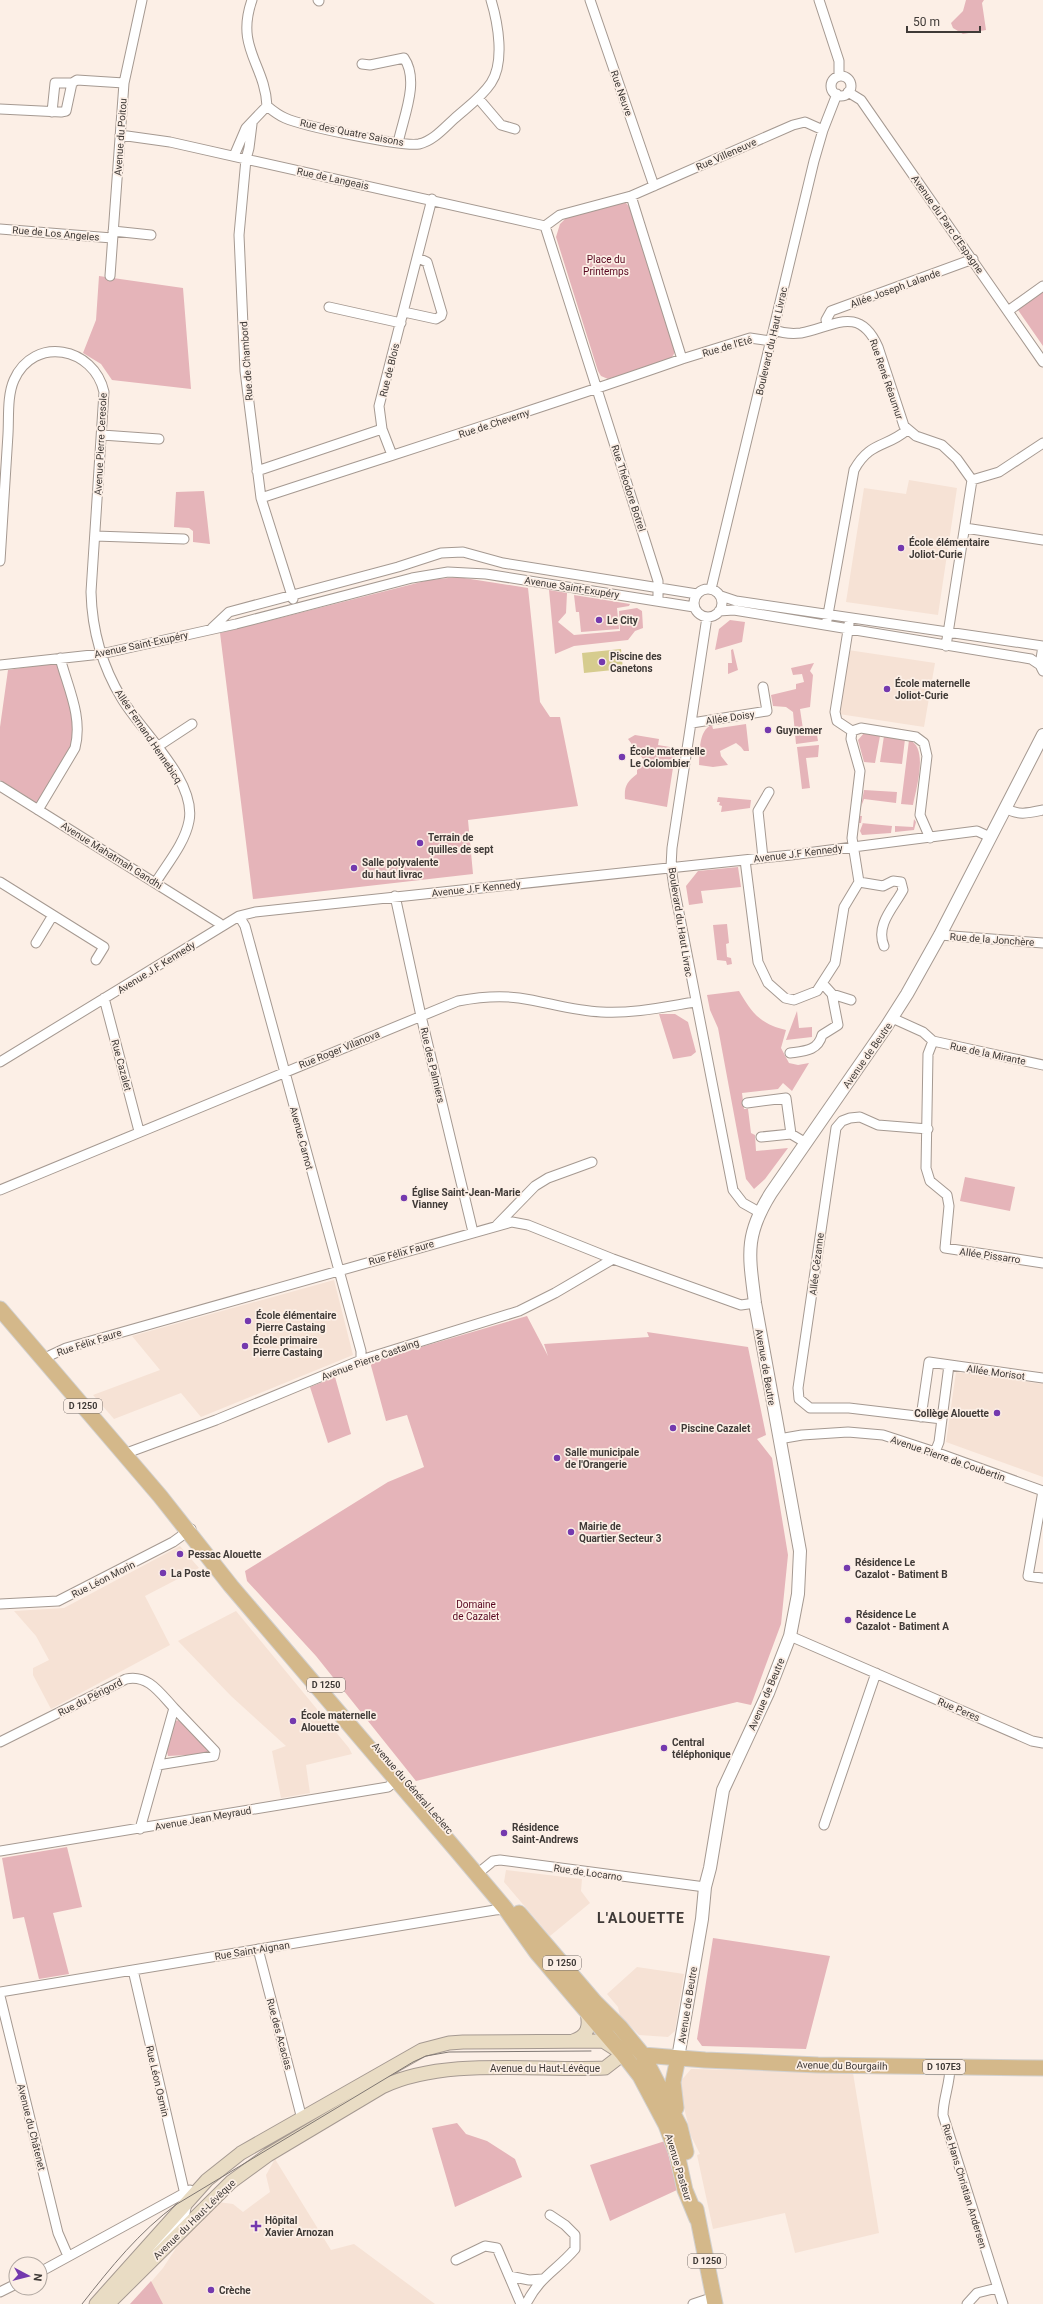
<svg xmlns="http://www.w3.org/2000/svg" width="1043" height="2304" viewBox="0 0 1043 2304" font-family="Roboto,sans-serif">
<rect width="100%" height="100%" fill="#fcefe6"/>
<path fill="#f6e2d5" d="M909,480L957,488L938,615L846,602L864,488L906,494Z
M848,650L935,663L924,727L839,714Z
M334,1280L353,1355L201,1417L181,1393L114,1419L93,1395L160,1370L132,1336Z
M956,1372L1043,1384V1477L946,1442Z
M180,1546L199,1568L145,1596L170,1645L51,1709L33,1675V1668L49,1660L36,1636L14,1611L64,1608Z
M236,1611L349,1748L352,1754L306,1765L310,1793L281,1798L272,1751L286,1746L231,1696L178,1641Z
M506,1870L582,1879L581,1891L590,1903L550,1936L504,1882Z
M637,1967L684,1974L675,2031L668,2037L639,2035L620,2016L618,2007L607,1994Z
M691,2069L853,2073L879,2233L795,2253L785,2213L713,2229L697,2155L700,2154L691,2136L679,2087L680,2082Z
M275,2159L331,2250L354,2244L435,2304H132L163,2268L182,2239L218,2202L233,2204L243,2212L270,2192L266,2175Z"/>
<path fill="#e5b4b9" d="M966,0H984L982,3L986,30L963,34L953,28L951,23L963,11Z
M618,202L626,203L631,209L675,352L671,359L608,379L601,376L598,371L556,237L560,224L566,218Z
M99,276L183,288L191,389L112,380L101,364L83,353L96,320Z
M1043,292V346L1018,310Z
M204,491L210,544L193,542V531L189,528L174,527L176,492Z
M458,577L528,588L540,702L550,717H560L578,806L468,820L473,874L253,899L220,633L429,580Z
M549,590L567,593L566,613L558,622L574,635L620,631L619,611L637,608L642,611L643,628L635,631L628,640L574,646L555,654Z
M574,595L630,604L629,606L617,608L619,629L581,632L579,612H576Z
M730,620L745,622L742,642L715,650L719,629Z
M733,649L738,670L728,674V663H732L731,650Z
M60,662L74,716L73,748L40,805L0,780V727L8,670Z
M814,663L810,671L813,675L810,707L800,709L804,736L817,735L818,741L796,744L793,712L786,707L773,706L771,695L796,689V684L804,682L802,674L793,675L791,668Z
M746,724L749,751H744L741,747L736,743L720,751L721,756L728,765L713,767L699,765C700,753 698,730 712,725L713,729Z
M864,733L880,736L875,763L864,762L858,740Z
M635,735L659,739L658,745L676,748L667,807L625,799C624,786 627,782 637,774V770L646,763L628,739Z
M884,736L905,739L902,764L880,762Z
M909,740C929,747 916,789 913,805L901,804Z
M819,745L818,757L806,758L810,788L802,789L797,747Z
M864,790L897,792L896,803L864,799L861,807Z
M718,797L751,800L750,808L721,812L722,806L719,805L720,802H717Z
M859,816H862L861,823L892,826L891,833L862,835L860,831L863,823H858Z
M914,819L916,822L914,830L895,832V826L913,827Z
M738,867L741,887L701,891L703,903L689,905L686,886L698,871Z
M727,924L729,943L726,944L727,957L731,958L732,964L727,965L726,961L717,960L713,925Z
M739,991C752,1013 760,1024 786,1030L781,1048L789,1063L798,1065L809,1063L792,1091L783,1083L778,1089L742,1093L744,1109H748L751,1133L755,1135L756,1151L788,1148L765,1179L754,1189L746,1179L718,1028L710,1010L707,995Z
M797,1011L799,1028L812,1027V1037L786,1040Z
M659,1014H675L688,1022L696,1052L691,1056L673,1059Z
M965,1177L1015,1187L1010,1211L960,1201Z
M527,1316L548,1356L544,1344L649,1337L647,1332L748,1347L766,1435L757,1439L772,1458L788,1555L781,1624L751,1705L737,1702L416,1781L316,1656L247,1581L245,1571L388,1482L424,1467L407,1415L386,1421L370,1362Z
M335,1377L351,1434L328,1443L310,1387Z
M179,1720L207,1749L208,1751L206,1754L168,1756L167,1752L175,1721Z
M67,1847L82,1907L53,1913L69,1974L39,1979L24,1917L13,1919L2,1858Z
M713,1938L830,1956L806,2049L702,2046L697,2039Z
M457,2123L466,2134L487,2141L515,2159L522,2177L455,2207L432,2128Z
M665,2141L677,2190L610,2221L590,2165Z
M151,2281L163,2304H130Z"/>
<path fill="#d6cc8e" d="M621,649L623,669L584,673L582,653Z"/>
<g fill="none" stroke-linecap="round" stroke-linejoin="round">
<g stroke="#a59991" stroke-width="11">
<path id="minor" d="M252,0C235,48 265,64 267,106C273,111 278,115 285,118C303,126 402,147 419,144C433,141 444,128 454,119C466,108 481,98 491,83C505,62 498,23 491,0
M318,0L319,1
M590,0L654,186
M819,0L839,61V76
M362,64L370,65L404,58C420,81 403,118 398,143
M831 86a10 10 0 1 1 20 0a10 10 0 1 1-20 0Z
M848,92L861,100L1043,362
M478,98L501,125L515,129
M0,109L61,112L66,111L72,83L77,80L124,83
M52,112L55,83H72
M252,124L249,148L246,159L239,235L245,371L261,498L293,599
M120,135L170,142L545,226
M234,156L246,128L267,106
M631,196L793,125L805,122L823,130
M0,229L112,238
M113,231L151,235
M110,276L124,83L142,0
M329,307L401,323
M1008,311L1043,286
M404,312L436,319L441,316L442,313L427,262L418,258
M827,324L826,320L831,311L973,259
M774,330C782,333 792,334 801,333C833,327 859,304 878,347L904,426L916,436L942,445L957,459L972,480L946,646
M682,359L750,338L771,341
M382,429L379,406L432,199
M102,435L159,439
M257,471L382,429L392,455
M972,480L999,472L1043,443
M261,498C401,452 543,408 682,359L631,196L560,215L545,226L658,581V601
M965,528L1043,540
M95,536L184,539
M0,561C3,519 5,476 8,434C9,417 7,396 14,380C34,335 94,347 104,392L91,592C92,631 102,666 122,699C141,731 197,781 189,821C185,843 167,864 156,882
M694 603a14 14 0 1 1 28 0a14 14 0 1 1-28 0Z
M711,589L814,161L823,130L837,94
M721,596L736,601L1043,646
M719,611L734,610L1031,659L1040,665
M707,617L672,848L671,867L674,887L733,1190L743,1203L759,1212
M827,620L854,470C870,441 886,448 907,430
M849,624L835,712L837,721L852,731
M212,628L229,612L398,567L441,553L463,552L503,563L697,594
M1043,646L1040,665L1043,671
M0,665L101,654L236,624L412,578L448,572L486,574L694,607
M692,723L767,711L763,687
M157,747L192,724
M0,786L219,923L221,927
M1006,808C1018,816 1029,813 1043,810
M38,810L75,748C83,717 68,688 60,658
M763,858L758,811L769,792
M745,860L758,962L768,983L785,998L794,1000L817,991L835,963L844,907L859,882L852,838L860,771L851,739L852,731L861,728L916,737L924,743L927,756L920,815L930,838
M0,882L104,947L96,960
M859,882L883,886L893,881L901,882L903,890C894,907 875,925 884,946
M395,896L421,1016L473,1232
M239,916L245,926L361,1351V1360
M940,935L1043,943
M36,943L53,915
M832,994L851,1000
M104,998L139,1131
M892,1018L923,1032L933,1041L1043,1065
M933,1041L928,1054L926,1168L930,1181L947,1195L949,1206L945,1248L1043,1263
M790,1053C804,1051 818,1051 822,1035L838,1025L832,994L823,984
M0,1062L239,916L255,912L791,855L977,831L990,837
M747,1103L786,1098L791,1134
M928,1129L878,1125L860,1117L850,1118L842,1121L836,1128L798,1388L799,1399L810,1408H849L942,1419
M761,1137L791,1134L806,1143
M0,1190L458,1001C479,997 498,995 519,998C547,1002 573,1011 601,1012C632,1014 664,1007 695,1002
M497,1225L535,1186L548,1178L592,1162
M44,1361L51,1355L66,1348L512,1222L528,1225L613,1259L741,1305L755,1303
M921,1417L929,1362L1043,1378
M779,1439L802,1435L848,1432L883,1435L935,1452L1043,1491
M935,1452L939,1442L949,1365
M124,1454L216,1420L361,1360L519,1311L555,1293L613,1259
M1042,1578L1028,1576L1043,1491
M0,1604L58,1601L173,1542L191,1529
M790,1636L1032,1741L1043,1743
M0,1742L126,1679C148,1674 160,1693 174,1708L140,1829
M158,1765L214,1756L215,1751L174,1708
M824,1825L876,1673
M0,1851L388,1787L399,1778
M477,1874L493,1861L500,1860L705,1887
M258,1949L302,2119
M133,1970L187,2203L185,2213L155,2251
M0,1992L495,1910L508,1909
M0,1996L58,2233L68,2256
M950,2067C950,2084 943,2099 943,2115L1003,2304
M456,2260L485,2246L497,2248L521,2304
M40,2272L190,2190
M509,2276L529,2280L542,2279
M0,2292L16,2284
M526,2304C540,2276 556,2271 575,2249V2235L565,2225L550,2215
M693,2304L714,2297
M967,2304L977,2293L997,2288"/>
</g>
<g stroke="#a59991" stroke-width="14">
<path id="tertiary" d="M678,2058L702,1919L705,1887L710,1868L723,1790L768,1693L790,1636L798,1594L800,1551L755,1303C749,1255 744,1236 771,1193L886,1027L907,994L940,935L1043,735"/>
</g>
<g stroke="#a59991" stroke-width="15">
<path id="secondary" d="M573,2041C588,2036 590,2027 587,2012
M96,2304L207,2180L241,2153L422,2050L449,2043L463,2042L603,2041L617,2050
M108,2304L231,2182L268,2155L382,2087C444,2057 536,2071 605,2068L623,2054"/>
</g>
<g stroke="#d1d0cf" stroke-width="17">
<path id="primary" d="M0,1309L160,1496L231,1586L457,1851L505,1908L537,1953L623,2054L640,2076L666,2125L677,2154L685,2190L697,2219
M519,1913L595,2002L620,2027L643,2055L680,2127L686,2152
M643,2055L705,2060L818,2065L1043,2068
M676,2108L673,2082L678,2058
M696,2209L715,2304"/>
</g>
<use href="#minor" stroke="#fff" stroke-width="9"/>
<use href="#tertiary" stroke="#fff" stroke-width="12"/>
<use href="#secondary" stroke="#e9dcc4" stroke-width="13"/>
<use href="#primary" stroke="#d4b88a" stroke-width="15"/>
<path stroke="#7f7772" stroke-width="1" d="M82,2304C111,2267 139,2232 177,2204L413,2062L426,2056L449,2052L591,2051"/>
</g>
<g fill="#7439ae" stroke="#fcefe6" stroke-width="1.5">
<circle cx="901" cy="548" r="4"/>
<circle cx="599" cy="620" r="4"/>
<circle cx="602" cy="662" r="4"/>
<circle cx="887" cy="689" r="4"/>
<circle cx="768" cy="730" r="4"/>
<circle cx="622" cy="757" r="4"/>
<circle cx="420" cy="843" r="4"/>
<circle cx="354" cy="868" r="4"/>
<circle cx="404" cy="1198" r="4"/>
<circle cx="248" cy="1321" r="4"/>
<circle cx="245" cy="1346" r="4"/>
<circle cx="997" cy="1413" r="4"/>
<circle cx="673" cy="1428" r="4"/>
<circle cx="557" cy="1458" r="4"/>
<circle cx="571" cy="1532" r="4"/>
<circle cx="180" cy="1554" r="4"/>
<circle cx="847" cy="1568" r="4"/>
<circle cx="163" cy="1573" r="4"/>
<circle cx="848" cy="1620" r="4"/>
<circle cx="293" cy="1721" r="4"/>
<circle cx="664" cy="1748" r="4"/>
<circle cx="504" cy="1833" r="4"/>
<path d="M254 2220h4v4h4v4h-4v4h-4v-4h-4v-4h4z"/>
<circle cx="211" cy="2290" r="4"/>
</g>
<g text-anchor="middle" stroke-width="3.5" stroke-linejoin="round" paint-order="stroke">
<g fill="#fcefe6" stroke="#78706c" stroke-width="1">
<rect x="64" y="1399" width="38" height="14" rx="3"/>
<rect x="307" y="1678" width="38" height="14" rx="3"/>
<rect x="543" y="1956" width="38" height="14" rx="3"/>
<rect x="923" y="2060" width="42" height="14" rx="3"/>
<rect x="688" y="2254" width="38" height="14" rx="3"/>
</g>
<g font-size="9" font-weight="bold" fill="#3f3a37">
<text x="83" y="1409">D 1250</text>
<text x="326" y="1688">D 1250</text>
<text x="562" y="1966">D 1250</text>
<text x="944" y="2070">D 107E3</text>
<text x="707" y="2264">D 1250</text>
</g>
<g font-size="10" fill="#3f3a37" stroke="#fcefe6">
<text transform="translate(622 93) rotate(71)" y="4">Rue Neuve</text>
<text transform="translate(352 132) rotate(11)" y="4">Rue des Quatre Saisons</text>
<text transform="translate(120 137) rotate(-86)" y="4">Avenue du Poitou</text>
<text transform="translate(726 154) rotate(-24)" y="4">Rue Villeneuve</text>
<text transform="translate(333 178) rotate(12)" y="4">Rue de Langeais</text>
<text transform="translate(948 224) rotate(55)" y="4">Avenue du Parc d'Espagne</text>
<text transform="translate(56 233) rotate(5)" y="4">Rue de Los Angeles</text>
<text transform="translate(895 288) rotate(-20)" y="4">Allée Joseph Lalande</text>
<text transform="translate(771 341) rotate(-77)" y="4">Boulevard du Haut Livrac</text>
<text transform="translate(727 346) rotate(-16)" y="4">Rue de l'Eté</text>
<text transform="translate(246 361) rotate(-94)" y="4">Rue de Chambord</text>
<text transform="translate(389 370) rotate(-76)" y="4">Rue de Blois</text>
<text transform="translate(887 379) rotate(71)" y="4">Rue René Réaumur</text>
<text transform="translate(494 423) rotate(-18)" y="4">Rue de Cheverny</text>
<text transform="translate(100 444) rotate(-87)" y="4">Avenue Pierre Ceresole</text>
<text transform="translate(629 488) rotate(72)" y="4">Rue Théodore Botrel</text>
<text transform="translate(572 587) rotate(9)" y="4">Avenue Saint-Exupéry</text>
<text transform="translate(141 644) rotate(-12)" y="4">Avenue Saint-Exupéry</text>
<text transform="translate(730 717) rotate(-8)" y="4">Allée Doisy</text>
<text transform="translate(149 736) rotate(56)" y="4">Allée Fernand Hennebicq</text>
<text transform="translate(798 853) rotate(-7)" y="4">Avenue J.F Kennedy</text>
<text transform="translate(112 855) rotate(32)" y="4">Avenue Mahatmah Gandhi</text>
<text transform="translate(476 888) rotate(-6)" y="4">Avenue J.F Kennedy</text>
<text transform="translate(681 922) rotate(81)" y="4">Boulevard du Haut Livrac</text>
<text transform="translate(992 939) rotate(4)" y="4">Rue de la Jonchère</text>
<text transform="translate(156 967) rotate(-32)" y="4">Avenue J.F Kennedy</text>
<text transform="translate(339 1049) rotate(-22)" y="4">Rue Roger Vilanova</text>
<text transform="translate(988 1053) rotate(12)" y="4">Rue de la Mirante</text>
<text transform="translate(867 1055) rotate(-55)" y="4">Avenue de Beutre</text>
<text transform="translate(122 1065) rotate(75)" y="4">Rue Cazalet</text>
<text transform="translate(433 1065) rotate(77)" y="4">Rue des Palmiers</text>
<text transform="translate(302 1138) rotate(75)" y="4">Avenue Carnot</text>
<text transform="translate(401 1252) rotate(-16)" y="4">Rue Félix Faure</text>
<text transform="translate(990 1255) rotate(8)" y="4">Allée Pissarro</text>
<text transform="translate(816 1264) rotate(-83)" y="4">Allée Cézanne</text>
<text transform="translate(89 1342) rotate(-18)" y="4">Rue Félix Faure</text>
<text transform="translate(370 1359) rotate(-20)" y="4">Avenue Pierre Castaing</text>
<text transform="translate(766 1367) rotate(80)" y="4">Avenue de Beutre</text>
<text transform="translate(996 1372) rotate(8)" y="4">Allée Morisot</text>
<text transform="translate(948 1458) rotate(19)" y="4">Avenue Pierre de Coubertin</text>
<text transform="translate(103 1579) rotate(-27)" y="4">Rue Léon Morin</text>
<text transform="translate(766 1694) rotate(-67)" y="4">Avenue de Beutre</text>
<text transform="translate(90 1697) rotate(-27)" y="4">Rue du Périgord</text>
<text transform="translate(959 1709) rotate(23)" y="4">Rue Peres</text>
<text transform="translate(413 1788) rotate(49)" y="4">Avenue du Général Leclerc</text>
<text transform="translate(203 1818) rotate(-10)" y="4">Avenue Jean Meyraud</text>
<text transform="translate(588 1872) rotate(8)" y="4">Rue de Locarno</text>
<text transform="translate(252 1950) rotate(-9)" y="4">Rue Saint-Aignan</text>
<text transform="translate(687 2005) rotate(-81)" y="4">Avenue de Beutre</text>
<text transform="translate(280 2034) rotate(75)" y="4">Rue des Acacias</text>
<text transform="translate(842 2065) rotate(1)" y="4">Avenue du Bourgailh</text>
<text x="545" y="2072">Avenue du Haut-Lévêque</text>
<text transform="translate(158 2081) rotate(77)" y="4">Rue Léon Osmin</text>
<text transform="translate(32 2127) rotate(76)" y="4">Avenue du Châtenet</text>
<text transform="translate(679 2167) rotate(73)" y="4">Avenue Pasteur</text>
<text transform="translate(965 2186) rotate(73)" y="4">Rue Hans Christian Andersen</text>
<text transform="translate(194 2219) rotate(-44)" y="4">Avenue du Haut-Lévêque</text>
</g>
<g font-size="10" fill="#570720" stroke="#fcefe6">
<text x="606" y="263">Place du<tspan x="606" dy="12">Printemps</tspan></text>
<text x="476" y="1608">Domaine<tspan x="476" dy="12">de Cazalet</tspan></text>
</g>
<g font-size="10" font-weight="bold" fill="#3f3a37" stroke="#fcefe6" text-anchor="start">
<text x="909" y="546">École élémentaire<tspan x="909" dy="12">Joliot-Curie</tspan></text>
<text x="607" y="624">Le City</text>
<text x="610" y="660">Piscine des<tspan x="610" dy="12">Canetons</tspan></text>
<text x="895" y="687">École maternelle<tspan x="895" dy="12">Joliot-Curie</tspan></text>
<text x="776" y="734">Guynemer</text>
<text x="630" y="755">École maternelle<tspan x="630" dy="12">Le Colombier</tspan></text>
<text x="428" y="841">Terrain de<tspan x="428" dy="12">quilles de sept</tspan></text>
<text x="362" y="866">Salle polyvalente<tspan x="362" dy="12">du haut livrac</tspan></text>
<text x="412" y="1196">Église Saint-Jean-Marie<tspan x="412" dy="12">Vianney</tspan></text>
<text x="256" y="1319">École élémentaire<tspan x="256" dy="12">Pierre Castaing</tspan></text>
<text x="253" y="1344">École primaire<tspan x="253" dy="12">Pierre Castaing</tspan></text>
<text x="989" y="1417" text-anchor="end">Collège Alouette</text>
<text x="681" y="1432">Piscine Cazalet</text>
<text x="565" y="1456">Salle municipale<tspan x="565" dy="12">de l'Orangerie</tspan></text>
<text x="579" y="1530">Mairie de<tspan x="579" dy="12">Quartier Secteur 3</tspan></text>
<text x="188" y="1558">Pessac Alouette</text>
<text x="855" y="1566">Résidence Le<tspan x="855" dy="12">Cazalot - Batiment B</tspan></text>
<text x="171" y="1577">La Poste</text>
<text x="856" y="1618">Résidence Le<tspan x="856" dy="12">Cazalot - Batiment A</tspan></text>
<text x="301" y="1719">École maternelle<tspan x="301" dy="12">Alouette</tspan></text>
<text x="672" y="1746">Central<tspan x="672" dy="12">téléphonique</tspan></text>
<text x="512" y="1831">Résidence<tspan x="512" dy="12">Saint-Andrews</tspan></text>
<text x="265" y="2224">Hôpital<tspan x="265" dy="12">Xavier Arnozan</tspan></text>
<text x="219" y="2294">Crèche</text>
</g>
<g font-size="14" font-weight="bold" letter-spacing="1" fill="#3f3a37" stroke="#fcefe6">
<text x="641" y="1923">L'ALOUETTE</text>
</g>
</g>
<g transform="translate(28 2276) rotate(97)"><circle r="19" fill="#fcefe6" stroke="#b0a7a0"/>
<path d="M0-3L7 15L0 10L-7 15Z" fill="#7439ae"/>
<text y="-6" font-size="11" font-weight="bold" text-anchor="middle" fill="#3f3a37">N</text>
</g>
<path d="M907 26v6h73v-6" fill="none" stroke="#3f3a37" stroke-width="2"/>
<text x="913" y="26" font-size="12" fill="#3f3a37" stroke="#fcefe6" stroke-width="3" paint-order="stroke">50 m</text>
</svg>
